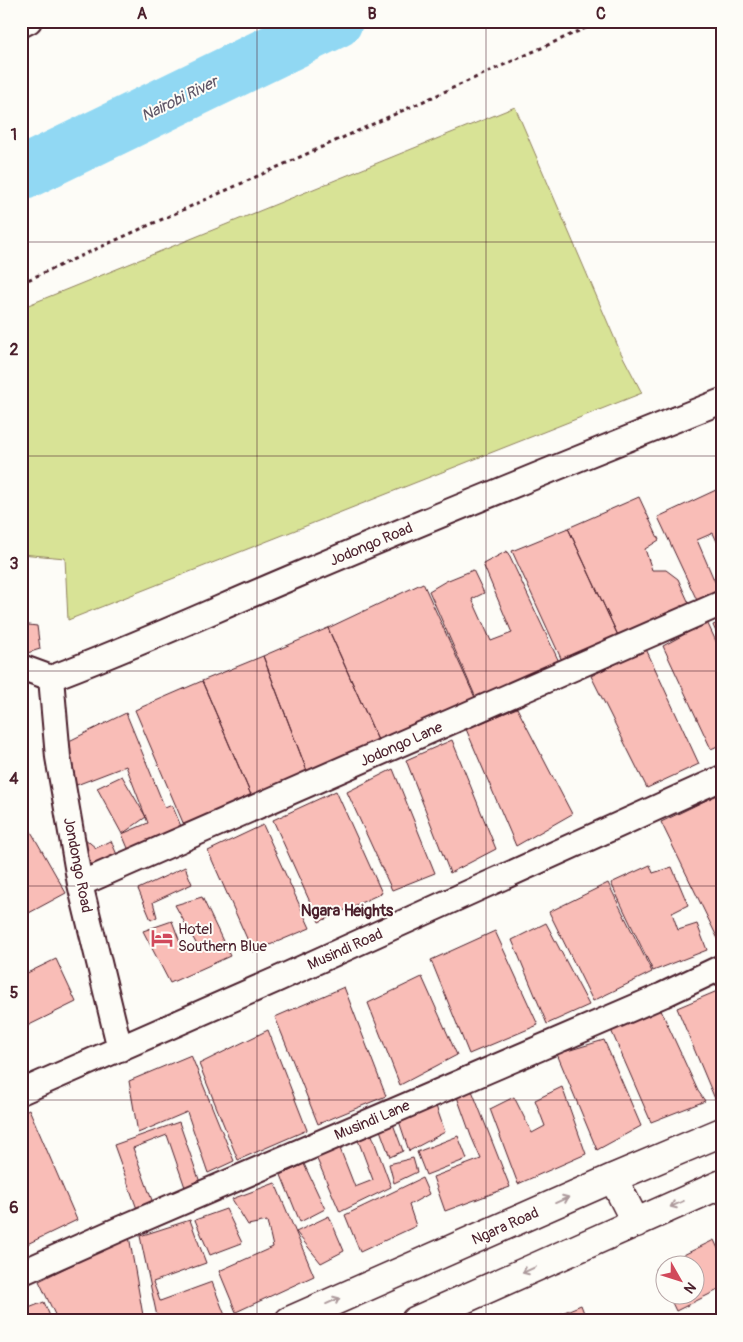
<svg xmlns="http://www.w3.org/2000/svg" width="743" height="1342" viewBox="0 0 743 1342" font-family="Pangolin,sans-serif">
<rect width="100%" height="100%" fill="#fdfcf7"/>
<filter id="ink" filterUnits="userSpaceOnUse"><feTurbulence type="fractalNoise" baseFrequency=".02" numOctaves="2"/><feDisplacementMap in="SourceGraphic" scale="10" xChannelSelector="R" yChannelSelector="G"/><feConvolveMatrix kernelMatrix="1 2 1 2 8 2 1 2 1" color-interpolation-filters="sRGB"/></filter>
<g filter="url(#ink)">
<path fill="#d8e396" stroke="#918160" d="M515,107L620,351L642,393L68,620L65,558L21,554V308Z"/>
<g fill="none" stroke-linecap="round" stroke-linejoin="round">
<path stroke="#91d8f3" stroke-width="54" d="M21,174L336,21"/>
</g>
<path fill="#f9bdb7" stroke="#4a1f2b" d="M716,490L722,504V552L713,533L697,540L715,582L722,581V601L701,609L658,517Z
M639,497L659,540L645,549L652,570H666L678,579L693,612L621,642L568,528Z
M568,528L621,642L564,665L512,551Z
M507,551L561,666L480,707L429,591L446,581L473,570L484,593L472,599L491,641L512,633L483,564Z
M423,583L477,702L381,747L328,628Z
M722,621V646L713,625Z
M707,622L722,654V744L711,749L663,646Z
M21,624L37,626L40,649L21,655Z
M328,628L381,747L310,779L263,656Z
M646,649L699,764L647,788L591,676Z
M263,656L310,779L254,802L202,681Z
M202,681L254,802L187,832L135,710Z
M517,708L572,814L516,846L466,729Z
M126,713L165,808L172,805L183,831L130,853L122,834L148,823L126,766L74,786L63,744Z
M452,740L496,849L450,873L406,760Z
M393,769L435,873L392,890L347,792Z
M122,776L146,817L122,834L97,788Z
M336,791L382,893L319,922L273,820Z
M719,794L722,799V937L718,939L661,822Z
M21,814L66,893L27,914L21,904Z
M263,825L310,928L253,952L208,851Z
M84,838L96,848L111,841L118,857L83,873Z
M650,865L653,873L672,867L688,905L672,913L678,930L697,924L707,950L653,971L611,883Z
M185,867L192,884L153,902L157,917L151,920L138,889Z
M608,883L652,972L593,1001L549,912Z
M202,897L230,956L170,983L143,931L172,921L183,950L197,945L175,905Z
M546,923L589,1005L547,1024L512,940Z
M495,931L538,1025L469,1054L431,960Z
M56,959L76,1002L21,1029V976Z
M422,977L457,1055L400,1085L368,1003Z
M344,987L386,1096L318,1124L275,1017Z
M722,989V1104L718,1106L677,1008Z
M659,1006L698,1091L705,1101L651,1122L611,1030Z
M268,1030L307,1130L238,1160L199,1064Z
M604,1040L641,1126L597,1150L557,1054Z
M191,1055L234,1161L208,1173L187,1112L138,1133L129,1081Z
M562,1087L586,1154L518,1184L490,1109L514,1097L532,1133L545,1126L535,1100Z
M471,1088L510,1187L445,1211L433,1177L481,1159L471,1136L456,1094Z
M436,1106L445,1132L409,1151L399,1121Z
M29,1109L77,1220L21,1247V1113Z
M179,1122L202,1188L187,1193L167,1135L133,1148L153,1203L137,1209L114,1145Z
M393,1124L403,1151L390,1157L380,1130Z
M372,1135L391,1187L340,1212L316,1157L339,1146L355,1187L373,1180L358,1140Z
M458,1136L467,1159L426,1175L417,1152Z
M413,1158L417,1172L394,1183L389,1164Z
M304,1164L325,1209L300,1222L281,1175Z
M422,1178L429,1194L409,1205L416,1226L360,1252L345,1215Z
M275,1183L314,1276L236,1312L219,1271L273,1247L267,1221L248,1225L232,1199Z
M226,1209L242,1243L210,1255L195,1220Z
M329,1216L344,1251L321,1263L296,1232Z
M190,1220L206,1263L153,1282L160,1301L212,1282L226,1318L217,1321H158L140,1236Z
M129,1236L144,1321H58L39,1281Z
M714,1240L722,1257V1288L676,1311L668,1294H696V1264H666V1290L655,1269Z
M44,1302L52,1321H21V1311Z
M581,1305L587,1321H543Z"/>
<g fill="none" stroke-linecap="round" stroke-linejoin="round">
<g stroke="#4a1f2b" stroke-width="28">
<path id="street" d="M21,25L29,21
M21,667L51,678C134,647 214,610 295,576C436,516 579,458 722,401
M51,678L58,757L80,884L120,1049
M80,884L722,603
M21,1092L278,979L722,778
M21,1273L122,1228L663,995L722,967"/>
</g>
<g stroke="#4a1f2b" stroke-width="31">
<path id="secondary" d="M613,1178L636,1223
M289,1321L613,1178L722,1132
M415,1321L722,1184"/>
</g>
<path stroke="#4a1f2b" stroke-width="3" stroke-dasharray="4 4" stroke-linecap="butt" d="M21,283L601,21"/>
<use href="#street" stroke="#fdfcf7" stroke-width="24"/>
<use href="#secondary" stroke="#fdfcf7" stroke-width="28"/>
</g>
<defs><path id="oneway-shaft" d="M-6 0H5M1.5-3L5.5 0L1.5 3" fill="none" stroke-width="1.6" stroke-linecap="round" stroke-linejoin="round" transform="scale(1.25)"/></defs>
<g stroke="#ac999b">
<use href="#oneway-shaft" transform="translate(562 1200) rotate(-24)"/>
<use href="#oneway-shaft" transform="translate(677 1204) rotate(156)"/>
<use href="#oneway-shaft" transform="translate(529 1270) rotate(156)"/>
<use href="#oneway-shaft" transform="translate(333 1301) rotate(-24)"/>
</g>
</g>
<path fill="none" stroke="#4a1f2b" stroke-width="1" stroke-opacity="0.55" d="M257,21V1321M486,21V1321M21,242H722M21,456H722M21,671H722M21,886H722M21,1100H722"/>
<defs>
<g id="hotel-bare" transform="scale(1.725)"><path d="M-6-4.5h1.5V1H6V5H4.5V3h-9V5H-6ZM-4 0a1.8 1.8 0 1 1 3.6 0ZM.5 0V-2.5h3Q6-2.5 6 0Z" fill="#d1495b" stroke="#fdfcf7" stroke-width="2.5" paint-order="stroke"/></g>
</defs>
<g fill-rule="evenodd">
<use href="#hotel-bare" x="162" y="938"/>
</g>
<g text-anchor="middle" stroke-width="4" stroke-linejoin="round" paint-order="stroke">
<g font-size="15" fill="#4a1f2b" stroke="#fdfcf7">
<text transform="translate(371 544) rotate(-23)" y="5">Jodongo Road</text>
<text transform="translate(401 744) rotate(-24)" y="5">Jodongo Lane</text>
<text transform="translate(78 865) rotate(79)" y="5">Jondongo Road</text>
<text transform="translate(345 949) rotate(-24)" y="5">Musindi Road</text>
<text transform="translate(372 1120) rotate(-23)" y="5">Musindi Lane</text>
<text transform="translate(505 1226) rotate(-24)" y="5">Ngara Road</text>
</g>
<g font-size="15" fill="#4a1f2b" stroke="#fdfcf7" text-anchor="start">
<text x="178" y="934">Hotel<tspan x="178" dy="17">Southern Blue</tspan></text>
</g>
<g font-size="16" font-style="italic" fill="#5f5667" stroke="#fdfcf7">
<text transform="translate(179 98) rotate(-26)" y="6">Nairobi River</text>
</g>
<g font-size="16" font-weight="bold" fill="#4a1f2b" stroke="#fdfcf7">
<text x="347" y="916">Ngara Heights</text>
</g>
</g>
<rect width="743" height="1342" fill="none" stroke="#fdfcf7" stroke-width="55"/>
<g transform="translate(680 1280) rotate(129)"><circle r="24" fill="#fdfcf7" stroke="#b5a4a5"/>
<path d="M0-4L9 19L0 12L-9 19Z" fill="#d1495b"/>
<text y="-8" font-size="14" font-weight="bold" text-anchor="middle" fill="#4a1f2b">N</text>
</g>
<rect x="28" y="28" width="688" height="1286" fill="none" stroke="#4a1f2b" stroke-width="2"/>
<g font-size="16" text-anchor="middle" font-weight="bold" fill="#4a1f2b">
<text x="142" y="19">A</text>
<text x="372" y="19">B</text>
<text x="601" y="19">C</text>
<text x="14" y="140">1</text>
<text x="14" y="355">2</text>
<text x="14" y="569">3</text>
<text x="14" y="784">4</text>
<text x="14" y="998">5</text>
<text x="14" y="1213">6</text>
</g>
</svg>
